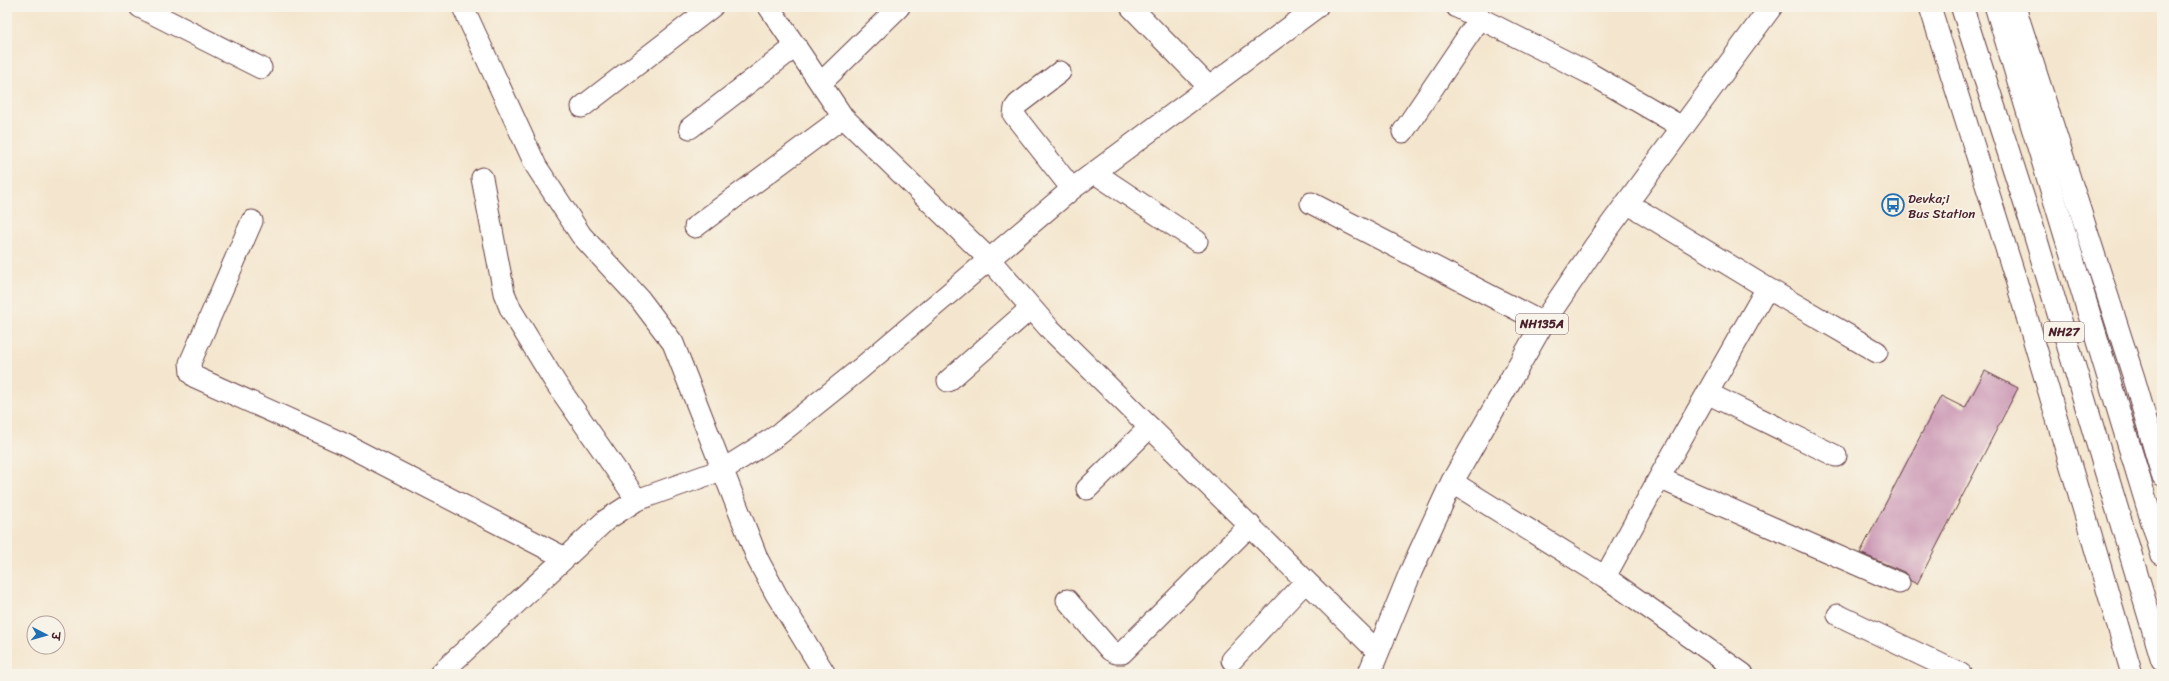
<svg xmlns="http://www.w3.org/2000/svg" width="2169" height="681" viewBox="0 0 2169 681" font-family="Sriracha,'Playpen Sans Deva',sans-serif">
<rect width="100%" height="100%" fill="#f7f3e8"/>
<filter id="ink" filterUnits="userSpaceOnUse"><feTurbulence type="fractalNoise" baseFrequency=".025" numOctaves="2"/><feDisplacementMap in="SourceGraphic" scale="8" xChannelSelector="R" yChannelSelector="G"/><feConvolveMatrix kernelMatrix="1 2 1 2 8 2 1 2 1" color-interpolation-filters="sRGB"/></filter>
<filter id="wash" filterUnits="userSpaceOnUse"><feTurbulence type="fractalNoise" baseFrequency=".012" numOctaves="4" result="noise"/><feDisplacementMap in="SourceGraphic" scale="16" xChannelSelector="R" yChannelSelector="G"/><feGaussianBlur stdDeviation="0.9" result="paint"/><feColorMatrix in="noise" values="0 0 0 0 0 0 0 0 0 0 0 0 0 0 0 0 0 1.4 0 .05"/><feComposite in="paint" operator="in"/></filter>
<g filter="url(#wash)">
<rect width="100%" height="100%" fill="#f4e6ce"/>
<g id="blocks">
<path fill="#cc9ab6" d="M1985,371L2018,388L1917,584L1911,581L1904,572L1860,553L1941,396L1965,408Z"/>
</g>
</g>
<g filter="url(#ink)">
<use href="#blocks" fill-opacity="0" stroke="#643d43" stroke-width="1"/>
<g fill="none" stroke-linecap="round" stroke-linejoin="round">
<g stroke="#643d43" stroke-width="23">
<path id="minor" d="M140,7L261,68
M463,7L536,166L581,235L639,298L673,343L758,560L776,594L825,674
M769,7L843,117L989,259L1048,327L1378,652
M1131,7L1209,87
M1457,7L1589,73L1682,127
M1930,7L2016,280L2132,674
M2015,7L2134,378L2162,475
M1060,72L1018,104L1015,108L1014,115L1072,189
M821,83L899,7
M582,107L712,7
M690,128L796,46
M1403,132L1480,18
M1095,173L1197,241
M482,178L504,293L511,310L555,382L637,500
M1311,203L1543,323
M1627,203L1767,288L1877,352
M252,221L190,363L191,373L195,377L344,444L565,558
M695,227L843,117
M948,381L1031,308
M1707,393L1836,456
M1659,478L1899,583
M1452,482L1605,577L1743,674
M1087,489L1150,427
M1605,577L1659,478L1767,288
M1067,600L1110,650L1116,653H1122L1250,525
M1838,615L1961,674
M1232,660L1306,581
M440,674L606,520L637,500L724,469L778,435L860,369L1072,189L1317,7"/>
</g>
<g stroke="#643d43" stroke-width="24">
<path id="highway" d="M1962,7L2031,222L2162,659
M1996,7L2162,554
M1369,674L1411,571L1452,482L1543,323L1596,245L1771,7"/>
</g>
<use href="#minor" stroke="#fff" stroke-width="21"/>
<use href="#highway" stroke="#fff" stroke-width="22"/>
</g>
</g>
<defs>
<g id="bus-ring" transform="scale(1.15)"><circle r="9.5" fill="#f7f3e8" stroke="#1f6fb2" stroke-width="1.5"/><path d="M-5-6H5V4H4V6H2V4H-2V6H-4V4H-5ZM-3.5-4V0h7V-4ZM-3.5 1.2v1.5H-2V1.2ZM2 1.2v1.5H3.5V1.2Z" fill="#1f6fb2"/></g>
</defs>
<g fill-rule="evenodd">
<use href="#bus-ring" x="1893" y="205"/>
</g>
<g text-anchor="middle" stroke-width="3.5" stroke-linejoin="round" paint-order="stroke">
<g fill="#f7f3e8" stroke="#7e5f64" stroke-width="1">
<rect x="1516" y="314" width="52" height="20" rx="3"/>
<rect x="2044" y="322" width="40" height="20" rx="3"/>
</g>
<g font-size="12" font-weight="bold" fill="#4a1f2b">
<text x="1542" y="328">NH135A</text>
<text x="2064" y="336">NH27</text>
</g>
<g font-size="13" fill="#4a1f2b" stroke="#f7f3e8" text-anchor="start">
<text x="1908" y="203">Devka;i<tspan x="1908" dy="15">Bus Station</tspan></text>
</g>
</g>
<rect width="2169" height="681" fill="none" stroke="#f7f3e8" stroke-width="24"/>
<g transform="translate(46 635) rotate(96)"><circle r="19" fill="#f7f3e8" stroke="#b29e9c"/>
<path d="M0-3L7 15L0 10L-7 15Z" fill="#1f6fb2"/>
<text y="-6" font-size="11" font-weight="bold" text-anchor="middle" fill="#4a1f2b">उ</text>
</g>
</svg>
